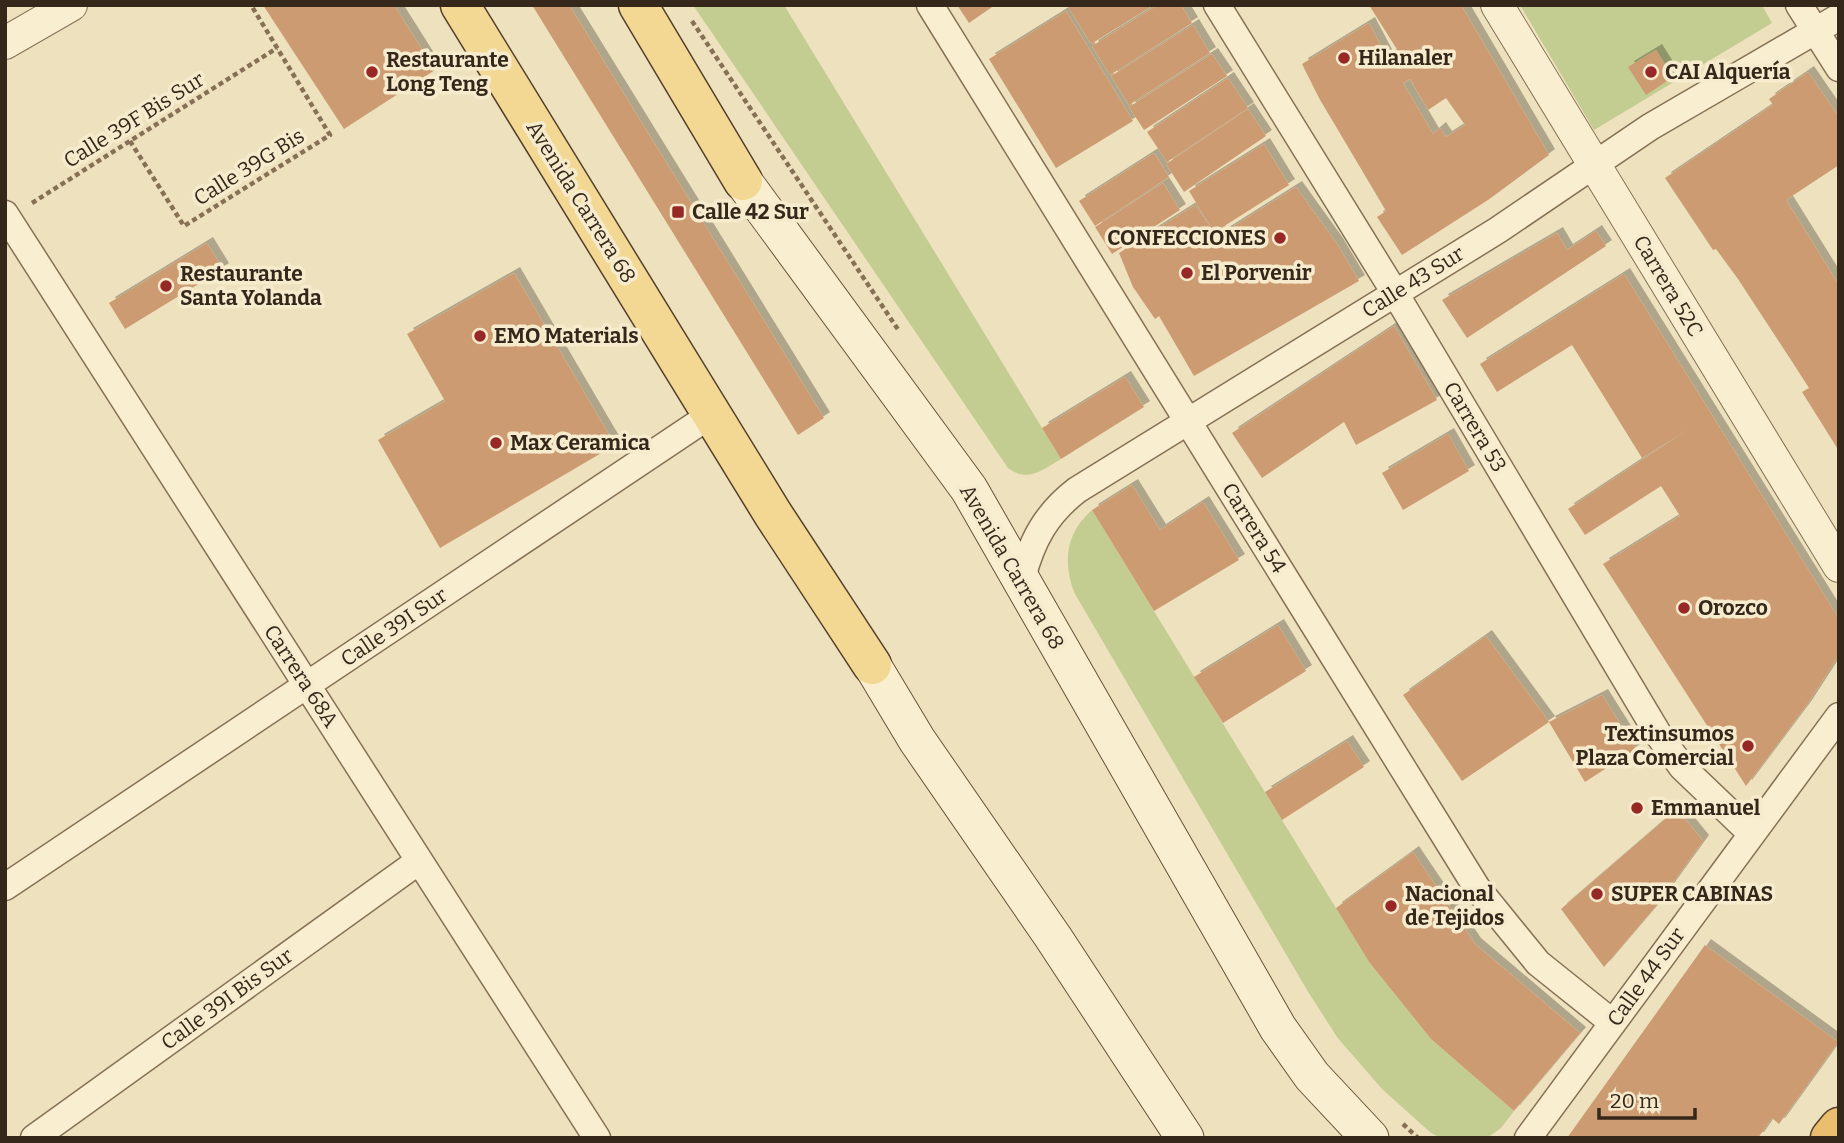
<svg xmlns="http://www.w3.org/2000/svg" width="1844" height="1143" viewBox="0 0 1844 1143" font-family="Bitter,serif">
<defs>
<filter id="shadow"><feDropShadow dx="6" dy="-6" stdDeviation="0" flood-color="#0004"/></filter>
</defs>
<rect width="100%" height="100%" fill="#eee1bd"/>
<path fill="#c3cc91" d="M693,5H784L1061,459C1042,470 1028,483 1008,468Z
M1520,5H1762L1772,23L1594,130Z
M1092,510L1369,962L1431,1039L1514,1111L1501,1128L1487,1138H1441L1431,1133L1382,1089L1337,1037L1307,990L1075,594C1062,563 1066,532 1092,510Z"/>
<path fill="#cd9b72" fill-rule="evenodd" filter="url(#shadow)" d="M263,5H394L435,70L344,129Z
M532,5H569L824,418L798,435Z
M957,5H995L969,23Z
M1074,5H1154L1091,44L1069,8Z
M1158,5H1181L1192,23L1110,75L1092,46Z
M1369,5H1461L1549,155L1488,200L1402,255L1377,217L1386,211L1319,98L1302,64L1369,23L1387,57L1398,51ZM1410,79L1428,110L1446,98L1465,125L1446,137L1440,128L1433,134L1403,83Z
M1066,11L1133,121L1056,168L989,59Z
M1193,25L1210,53L1129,105L1111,76Z
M1656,50L1673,77L1646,95L1628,67Z
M1212,54L1227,76L1144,130L1129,107Z
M1808,72L1839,117V165L1786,200L1839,285V451L1802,392L1809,388L1791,360L1738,279L1716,249L1713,250L1665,178L1773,105L1769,99Z
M1228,78L1248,108L1167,162L1147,132Z
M1248,109L1266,136L1184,192L1166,164Z
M1264,144L1289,185L1218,230L1236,254L1223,233L1296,187L1337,244L1359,281L1194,376L1159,316L1155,319L1133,287L1119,253L1195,205L1214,232L1189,191Z
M1154,153L1169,177L1095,226L1079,201Z
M1163,183L1180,210L1112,254L1095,227Z
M1596,231L1606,246L1467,338L1442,300L1557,233L1567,250Z
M207,243L223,269L125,329L109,303Z
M514,273L615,445L440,548L378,440L445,401L407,334Z
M1624,274L1839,619V655L1806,706L1746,786L1603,564L1680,516L1661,486L1585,535L1568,509L1689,429L1642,458L1572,345L1497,392L1480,364Z
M1394,326L1437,400L1356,445L1344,422L1262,478L1232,433Z
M1125,377L1144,407L1061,459L1042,428Z
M1448,434L1469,471L1403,510L1382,473Z
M1132,485L1160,530L1203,502L1239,560L1154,611L1092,510Z
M1278,625L1306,671L1223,723L1194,677Z
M1486,636L1549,722L1462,781L1403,695Z
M1602,695L1636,749L1585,782L1549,722Z
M1347,741L1364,767L1282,820L1265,792Z
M1677,809L1703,841L1656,906L1604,967L1561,909Z
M1413,852L1475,944L1580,1033L1514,1111L1431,1039L1369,962L1336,908Z
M1705,945L1838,1042L1779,1124L1772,1118L1758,1138H1567Z"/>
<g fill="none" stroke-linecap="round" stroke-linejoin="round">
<g stroke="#867156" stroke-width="29">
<path id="minor" d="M930,5L1477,888L1538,963L1613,1023
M1217,5L1395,293L1660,737L1682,767L1752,834
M1799,5L1839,68
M5,214L597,1138
M1022,578C1032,540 1046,514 1077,490L1498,230L1650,127L1839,17
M5,887L712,414
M34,1138L419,861
M1528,1138L1839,716"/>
</g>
<g stroke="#867156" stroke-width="34">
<path id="tertiary" d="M1497,5L1839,566
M5,43L71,5"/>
</g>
<g stroke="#685239" stroke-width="39">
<path id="secondary" d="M743,181L969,489L1278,1028L1312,1076L1370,1138
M872,665L917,740L1053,937L1185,1138"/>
</g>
<g stroke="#533f2b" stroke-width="41">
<path id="primary" d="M460,5L773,514L872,665
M638,5L743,181"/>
</g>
<g stroke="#533f2b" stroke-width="41">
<path id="trunk" d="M1830,1138L1839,1127"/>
</g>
<path stroke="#867156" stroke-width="4.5" stroke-dasharray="5 3.5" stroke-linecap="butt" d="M692,21L899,331
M130,141L184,226L330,135L251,5
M32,203L277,48
M1403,1124L1418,1138"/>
<use href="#minor" stroke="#f9eed0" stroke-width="26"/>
<use href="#tertiary" stroke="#f9eed0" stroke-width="32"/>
<use href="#secondary" stroke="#f9eed0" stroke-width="37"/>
<use href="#primary" stroke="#f3d893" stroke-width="38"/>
<use href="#trunk" stroke="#eabe6e" stroke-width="38"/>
</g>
<g fill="#962825" stroke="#f6ebcd" stroke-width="2.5">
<circle cx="1344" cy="58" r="7"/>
<circle cx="372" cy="72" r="7"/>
<circle cx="1651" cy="72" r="7"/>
<rect x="671" y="205" width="14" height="14" rx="3.5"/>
<circle cx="1280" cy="238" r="7"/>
<circle cx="1187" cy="273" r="7"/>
<circle cx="166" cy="286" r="7"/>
<circle cx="480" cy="336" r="7"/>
<circle cx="496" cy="443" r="7"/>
<circle cx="1684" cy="608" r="7"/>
<circle cx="1748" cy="746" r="7"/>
<circle cx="1637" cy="808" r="7"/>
<circle cx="1597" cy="894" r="7"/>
<circle cx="1391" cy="906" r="7"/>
</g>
<g text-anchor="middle" stroke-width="7" stroke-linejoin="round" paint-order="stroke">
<g font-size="21" font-weight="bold" fill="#35281b" stroke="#f6ebcd" text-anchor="start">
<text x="1358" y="65">Hilanaler</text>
<text x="386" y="67">Restaurante<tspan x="386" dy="24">Long Teng</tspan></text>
<text x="1665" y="79">CAI Alquería</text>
<text x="692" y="219">Calle 42 Sur</text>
<text x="1266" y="245" text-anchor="end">CONFECCIONES</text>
<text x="1201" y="280">El Porvenir</text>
<text x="180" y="281">Restaurante<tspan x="180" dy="24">Santa Yolanda</tspan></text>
<text x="494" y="343">EMO Materials</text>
<text x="510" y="450">Max Ceramica</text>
<text x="1698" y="615">Orozco</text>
<text x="1734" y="741" text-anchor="end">Textinsumos<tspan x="1734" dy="24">Plaza Comercial</tspan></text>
<text x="1651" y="815">Emmanuel</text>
<text x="1405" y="901">Nacional<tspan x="1405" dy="24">de Tejidos</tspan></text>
<text x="1611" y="901">SUPER CABINAS</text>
</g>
<g font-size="21" fill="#35281b" stroke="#f6ebcd">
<text transform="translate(134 120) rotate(-32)" y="7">Calle 39F Bis Sur</text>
<text transform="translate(249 167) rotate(-32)" y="7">Calle 39G Bis</text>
<text transform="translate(581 202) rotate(58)" y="7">Avenida Carrera 68</text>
<text transform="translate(1413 282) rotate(-32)" y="7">Calle 43 Sur</text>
<text transform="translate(1668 286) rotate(59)" y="7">Carrera 52C</text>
<text transform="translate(1475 427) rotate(59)" y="7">Carrera 53</text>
<text transform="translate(1254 528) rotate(58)" y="7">Carrera 54</text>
<text transform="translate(1012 567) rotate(60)" y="7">Avenida Carrera 68</text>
<text transform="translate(394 627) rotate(-34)" y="7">Calle 39I Sur</text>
<text transform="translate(301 676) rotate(57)" y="7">Carrera 68A</text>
<text transform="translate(1646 977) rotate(-54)" y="7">Calle 44 Sur</text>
<text transform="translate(227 999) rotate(-36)" y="7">Calle 39I Bis Sur</text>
</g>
</g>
<rect width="1844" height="1143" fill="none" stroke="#35281b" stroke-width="14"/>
<path d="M1599 1108v10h96v-10" fill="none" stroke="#35281b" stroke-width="3.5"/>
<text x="1610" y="1108" font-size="21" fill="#35281b" stroke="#f6ebcd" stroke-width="5" paint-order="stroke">20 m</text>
</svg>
